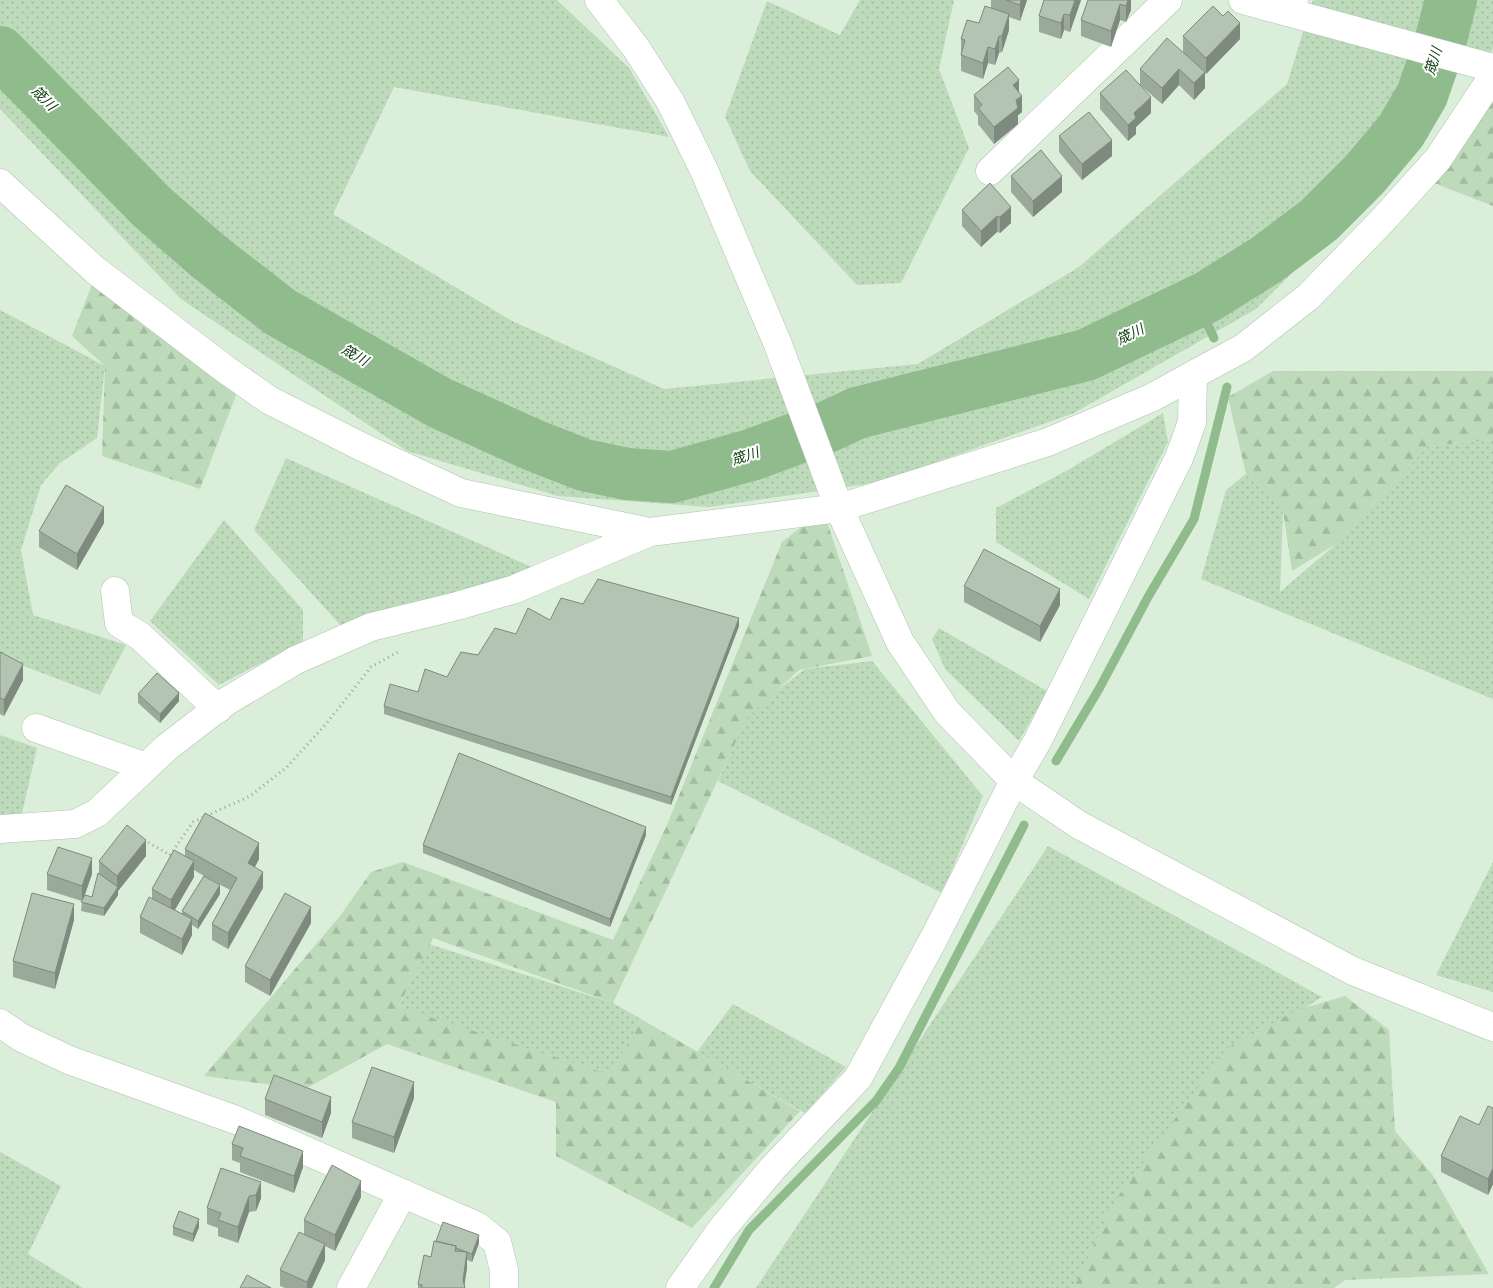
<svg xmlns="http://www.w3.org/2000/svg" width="1493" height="1288" viewBox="0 0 1493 1288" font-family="Quicksand,'Noto Sans JP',sans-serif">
<defs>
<pattern id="grass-dots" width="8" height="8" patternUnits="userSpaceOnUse" patternTransform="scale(1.25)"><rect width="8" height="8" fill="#bddabb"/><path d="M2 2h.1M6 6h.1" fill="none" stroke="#a1baa0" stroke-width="1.8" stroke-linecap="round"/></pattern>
<pattern id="forest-firs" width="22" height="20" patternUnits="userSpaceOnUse" patternTransform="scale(1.25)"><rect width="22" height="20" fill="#bddabb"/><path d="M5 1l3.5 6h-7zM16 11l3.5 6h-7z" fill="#a1baa0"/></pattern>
</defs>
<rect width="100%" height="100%" fill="#dbeeda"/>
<path fill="url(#grass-dots)" d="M0,0H557L629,68L669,137L394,87L333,214L512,321L664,389L918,364L1079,267L1287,84L1313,0H1452L1428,137L1256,309L1074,413L880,482L709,507L558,496L407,451L181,299L0,109Z
M860,0H954L939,69L969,148L901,283L857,285L750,171L725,117L767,1L840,35Z
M1457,0H1493V47L1491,53L1449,44Z
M0,310L105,366L97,438L60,463L41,485L21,550L33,615L126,645L100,695L0,657Z
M1163,413L1168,442L1089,599L996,542V508L1068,470Z
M1493,440V699L1201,579L1226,490L1246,474L1283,510L1280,592L1336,544L1428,446Z
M286,458L534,568L515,589L343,628L254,530Z
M224,520L303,610V641L219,685L150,621Z
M939,628L1047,691L1019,741L945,669L932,639Z
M872,661L983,796L942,893L718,781L749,712L805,669Z
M0,735L37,748L21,817L0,825Z
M1048,846L1322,997L1215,1065L1079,1288H756Z
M1493,862V992L1436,975Z
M429,944L613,1003L641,1019L611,1075L398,1008Z
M733,1004L846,1067L805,1113L697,1052Z
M0,1152L61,1186L28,1254L83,1288H0Z"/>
<path fill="url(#forest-firs)" d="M1493,97V206L1421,178Z
M94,279L238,390L200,489L102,456L105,366L72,336Z
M1273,371H1493V440L1428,446L1336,544L1292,571L1283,511L1246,474L1228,397Z
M823,510L872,656L799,670L747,718L613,1003L433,938L398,1007L611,1075L641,1019L800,1111L692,1228L556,1156V1102L387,1044L305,1089L204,1076L340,916L371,872L403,862L613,940L667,825L782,542Z
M1345,996L1389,1030L1395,1131L1432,1174L1489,1274L1345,1280L1334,1288H1074L1114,1202L1227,1048L1297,1010Z"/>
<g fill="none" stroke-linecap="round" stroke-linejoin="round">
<path stroke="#8fbb8d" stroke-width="9" d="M1197,302L1214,338
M1056,761L1099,689L1148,597L1194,519L1227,387
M714,1288L749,1230L876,1101L899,1068L1024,825"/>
<path stroke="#8fbb8d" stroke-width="52" d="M0,52L152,207L208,256L280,312L440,403L533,445L584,465L627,474L672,477L751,455L827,427L857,413L1086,355L1207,297L1266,260L1319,220L1364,175L1401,131L1422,95L1440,43L1451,0"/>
<g stroke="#b0c2af" stroke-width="29">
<path id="street" d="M1243,0L1493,68
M990,171L1168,0
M0,183L95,270L225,369L269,400L362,447L461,493L650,532L839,508L1048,442L1153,397L1193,375L1243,348L1308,297L1382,221L1438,159L1493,76
M115,591L119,623L140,636L218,709
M36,728L146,767
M0,829L75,824L97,813L166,748L227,701L296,660L371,627L457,606L515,589L650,532
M0,1023L22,1038L69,1060L236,1120L477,1226L497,1242L504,1270V1288
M351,1288L403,1193
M680,1288L721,1230L772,1169L858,1078L933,940L1014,781L1037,742L1179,458L1192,422L1193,375"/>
</g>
<g stroke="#b0c2af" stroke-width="29">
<path id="secondary" d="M599,0L636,48L670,101L704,170L777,342L839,508L900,642L947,712L1014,781L1079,825L1353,971L1493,1027
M1289,12L1294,0"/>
</g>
<path stroke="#98a797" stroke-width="3" stroke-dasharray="1 4" stroke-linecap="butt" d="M144,840L170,855L193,822L250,796L287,767L326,724L371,667L398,652"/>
<use href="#street" stroke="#fff" stroke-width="28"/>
<use href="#secondary" stroke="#fff" stroke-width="28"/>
</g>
<path fill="#9aa999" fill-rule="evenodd" d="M991,0H1027L1020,21L1009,17V30L1002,52L999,53L995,65L988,63L983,79L961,71V39L979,23L991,8Z
M1044,0H1081L1070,32L1064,30L1061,39L1039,32V16Z
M1131,0V10L1126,22L1120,20L1111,47L1081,36V20Z
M1183,36L1240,39L1206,74L1205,73V88L1194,100L1179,85L1162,104L1140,85V69L1193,61L1183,52Z
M1019,92L1022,112L1018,115V124L994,144L978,124V116L974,111V95Z
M1100,93L1151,113L1136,127V134L1128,141L1100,109Z
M1059,136L1112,156L1082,180L1059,152Z
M1011,176L1062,192L1033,217L1011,192Z
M990,183L1011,223L1000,233L997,232L981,247L962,226V210Z
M104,523L77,570L39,547V531Z
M964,586L1060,605L1040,642L964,602Z
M583,604L739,626L671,805L384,714V706L418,692L447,677L516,634L550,620Z
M0,652L23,680L4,716L0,714Z
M138,694L179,701L160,723L138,703Z
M646,835L610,927L423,853V845Z
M185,849L259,859L255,867L263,888L228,949L212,940V924L230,890L208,878L220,894L198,929L192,925V935L182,955L140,933V917L152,899V889L185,856ZM194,870L204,876L182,911V914L175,910L194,877Z
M146,856L118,891V895L104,916L81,911L82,901L47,890V874H92L84,898L92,897L99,874V861Z
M74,920L55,989L13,977V961Z
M311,923L270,996L245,982V966Z
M414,1098L394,1153L352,1138V1122Z
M265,1099L331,1113L322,1138L265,1115Z
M1493,1108V1184L1488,1195L1441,1172V1156L1479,1125Z
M232,1144L303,1167L294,1193L240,1172V1163L232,1160Z
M221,1168L261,1198L256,1211L249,1212L238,1243L218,1236V1228L207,1224V1208Z
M361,1197L335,1251L325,1246V1260L312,1288H285L280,1286V1270L304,1234V1220Z
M173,1227H199L193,1242L173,1235Z
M436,1241L479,1243L472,1262L467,1260V1268L464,1285L465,1288H418V1284L431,1257Z"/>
<path fill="#7d8a7d" d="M1021,0H1027L1020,21V5Z
M1075,0H1081L1070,32V15Z
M1126,0H1131V10L1126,22Z
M1120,4V20L1111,47V31Z
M1009,14V30L1002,52V36Z
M1064,14V30L1061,39V23Z
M1240,23V39L1206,74V58Z
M999,36V53L995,65V49Z
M988,47V63L983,79V63Z
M1179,69V85L1162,104V88Z
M1205,72V88L1194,100V83Z
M1019,80V96L1013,85Z
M1022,96V112L1018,115V124L994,144V127L1016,100Z
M1151,97V113L1136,127V134L1128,141V125L1134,113Z
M1112,140V156L1082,180V164Z
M1062,176V192L1033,217V201Z
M1011,207V223L1000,233V217Z
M997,216V232L981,247V231Z
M104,507V523L77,570V554Z
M1060,589V605L1040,642V626Z
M739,618V626L671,805V797Z
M23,664V680L4,716V700Z
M179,693V701L160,723V714Z
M646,827V835L610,927V919Z
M146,840V856L118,891V895L104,916V908L117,888V876Z
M259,843V859L248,880V863Z
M92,858V874L82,902V886Z
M194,861V877L171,916V900Z
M263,872V888L228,949V933Z
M220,885V894L198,929V921Z
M74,904V920L55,989V973Z
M311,907V923L270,996V980Z
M192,919V935L182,955V939Z
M414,1082V1098L394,1153V1137Z
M331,1097V1113L322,1138V1122Z
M303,1151V1167L294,1193V1176Z
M1493,1168V1184L1488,1195V1179Z
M361,1181V1197L335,1251V1235Z
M261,1182V1198L256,1211V1195Z
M249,1196V1212L238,1243V1227Z
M199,1219V1227L193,1242V1234Z
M479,1235V1243L472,1262V1254Z
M325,1244V1260L312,1288H307V1282Z
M467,1252V1268L464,1288L463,1280Z"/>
<path fill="#b3c5b2" stroke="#7d8a7d" d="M1006,0H1021L1020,5Z
M1044,0H1075L1070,15L1064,14L1061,23L1039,16Z
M1088,0H1128L1126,6L1120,4L1111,31L1081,20Z
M985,6L1009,14L1002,36H999L995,49L988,47L983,63L961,55L965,40L961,39L967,20L979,23Z
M1213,6L1223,16L1228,11L1240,23L1206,58L1183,36Z
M1167,38L1205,72L1194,83L1179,69L1162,88L1140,69Z
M1008,67L1019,80L1013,85L1022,96L1016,100L1018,108L994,127L978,108L982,105L974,95Z
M1126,70L1151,97L1134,113L1136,118L1128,125L1100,93Z
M1089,112L1112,140L1082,164L1059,136Z
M1041,150L1062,176L1033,201L1011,176Z
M990,183L1011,207L1000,217L997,216L981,231L962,210Z
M66,485L104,507L77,554L39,531Z
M984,549L1060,589L1040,626L964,586Z
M598,579L739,618L671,797L384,706L390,684L418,692L425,669L447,677L461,652L478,655L495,628L516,634L528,608L550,620L561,598L583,604Z
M0,652L23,664L4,700L0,698Z
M157,673L179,693L160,714L138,694Z
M459,753L646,827L610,919L423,845Z
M205,813L259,843L248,863L263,872L228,933L212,924L237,878L185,849Z
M127,825L146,840L117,876L99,861Z
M58,847L92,858L82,886L47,874Z
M174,850L194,861L171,900L152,889Z
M98,873L118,887L104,908L81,902L85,895L92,897Z
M204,876L220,885L198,921L182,911Z
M32,893L74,904L55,973L13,961Z
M285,893L311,907L270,980L245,966Z
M149,897L192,919L182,939L140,917Z
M372,1067L414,1082L394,1137L352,1122Z
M274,1075L331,1097L322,1122L265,1099Z
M1488,1106L1493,1108V1168L1488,1179L1441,1156L1460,1116L1479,1125Z
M239,1126L303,1151L294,1176L240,1156L243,1148L232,1144Z
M332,1165L361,1181L335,1235L304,1220Z
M221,1168L261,1182L256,1195L249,1196L238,1227L218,1220L221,1213L207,1208Z
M179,1211L199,1219L193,1234L173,1227Z
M443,1222L479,1235L472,1254L456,1248V1246L436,1241Z
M299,1232L325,1244L307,1282L280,1270Z
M434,1241L456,1246L455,1251L467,1252L463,1280L465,1288H422V1285L418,1284L424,1255L431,1257Z
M247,1275L271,1288H240Z"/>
<g text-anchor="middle" stroke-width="4" stroke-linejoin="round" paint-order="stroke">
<g font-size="14" font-style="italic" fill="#09390c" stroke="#fff">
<text transform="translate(1433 61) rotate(-73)" y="5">筬川</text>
<text transform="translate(44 98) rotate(45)" y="5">筬川</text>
<text transform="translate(1130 334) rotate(-26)" y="5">筬川</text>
<text transform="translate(355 355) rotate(30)" y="5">筬川</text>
<text transform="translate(745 456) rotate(-18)" y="5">筬川</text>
</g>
</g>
</svg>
